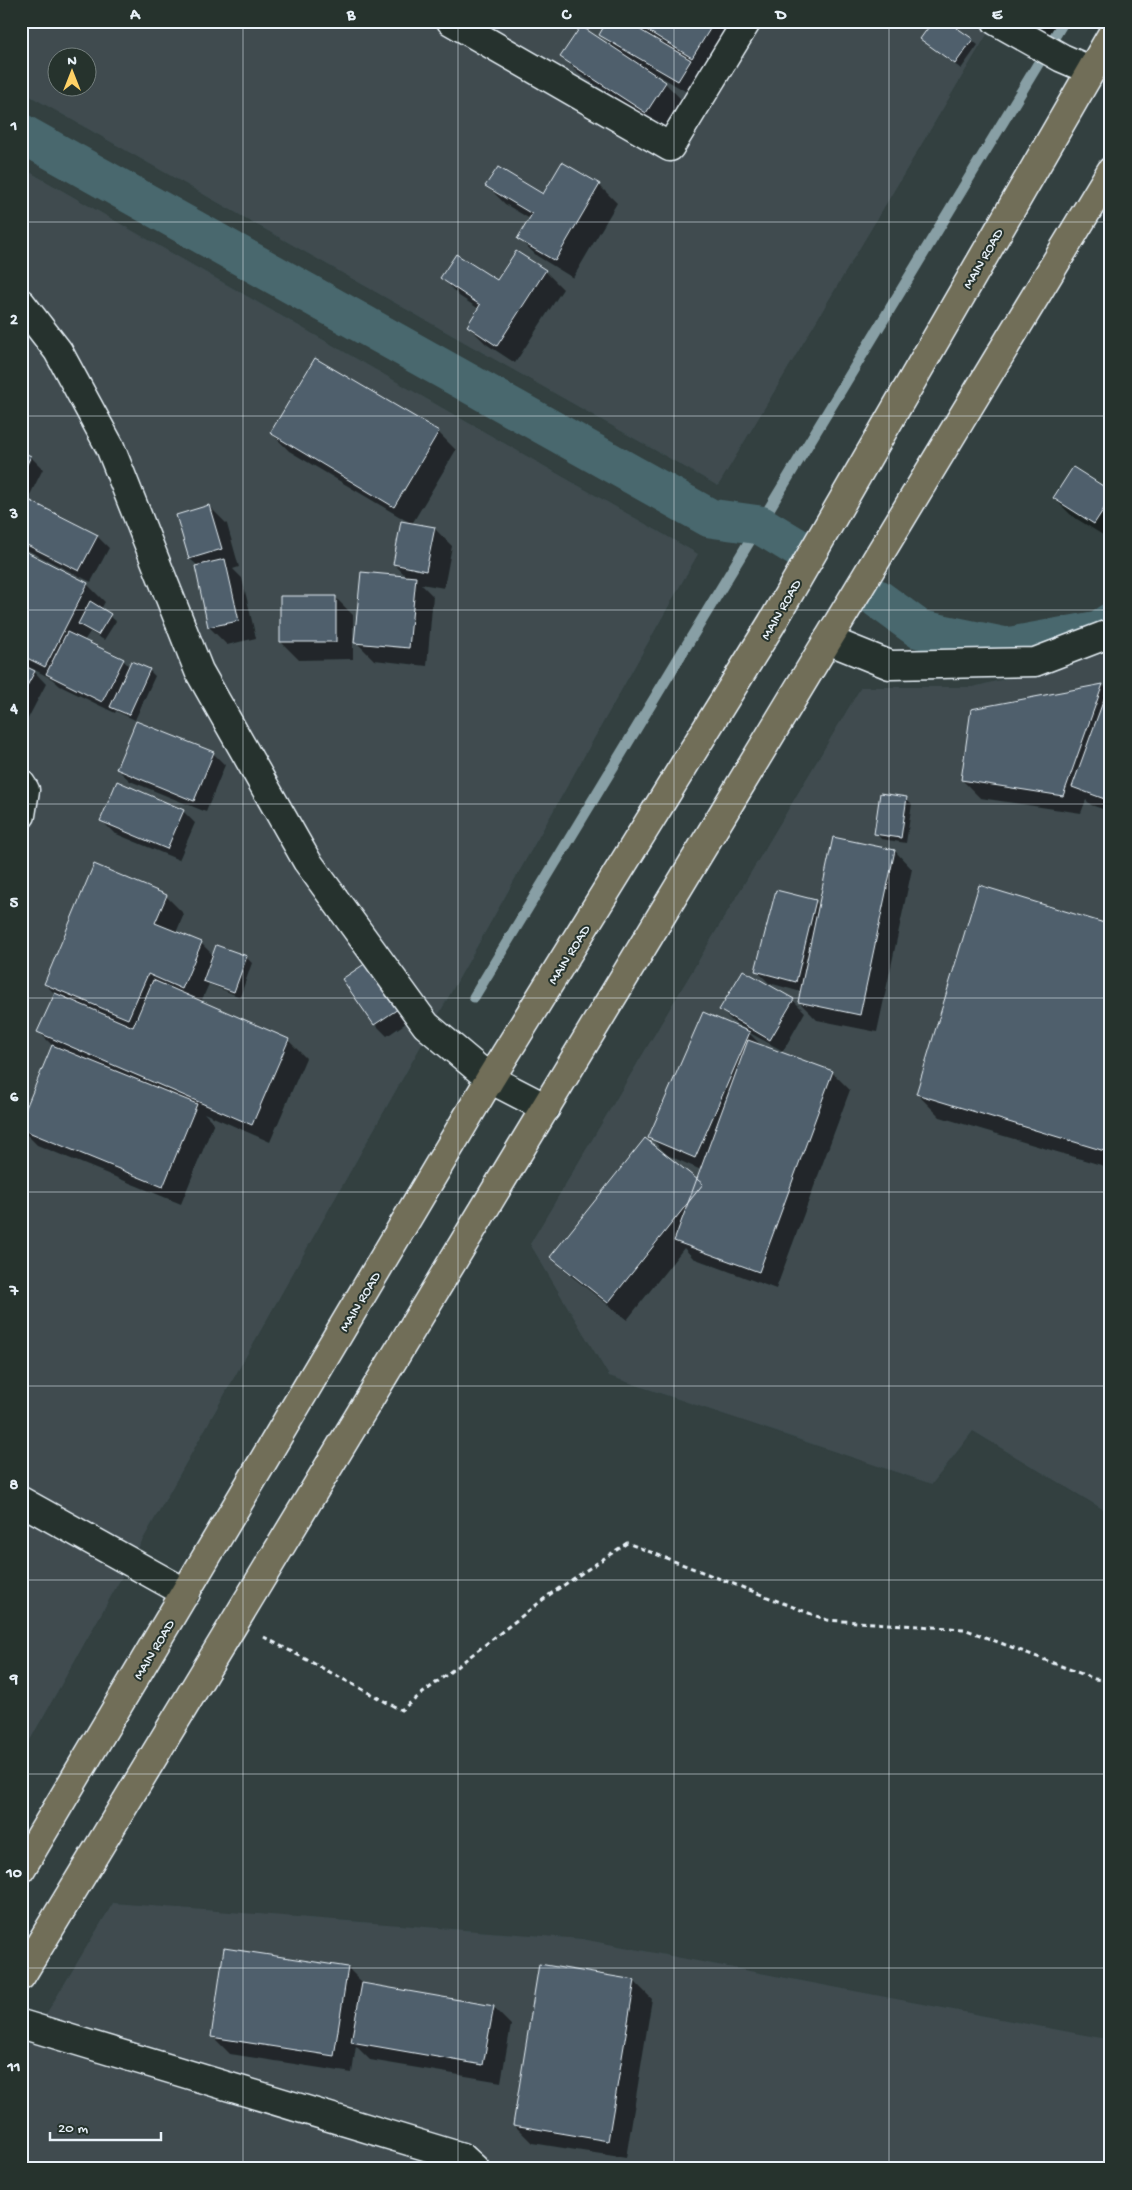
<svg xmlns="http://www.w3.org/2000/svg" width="1132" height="2190" viewBox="0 0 1132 2190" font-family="'Gochi Hand',sans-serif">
<rect width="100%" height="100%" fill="#334040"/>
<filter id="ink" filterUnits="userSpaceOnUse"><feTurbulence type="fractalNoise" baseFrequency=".02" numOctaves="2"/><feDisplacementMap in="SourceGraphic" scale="10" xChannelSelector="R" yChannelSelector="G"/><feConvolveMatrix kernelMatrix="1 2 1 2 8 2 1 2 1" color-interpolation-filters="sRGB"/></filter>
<g filter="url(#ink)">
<path fill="#3f4c50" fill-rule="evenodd" d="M21,21H995L718,486L21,91ZM58,58H88V88H58Z
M21,167L698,554L21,1756Z
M1111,652V1514L973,1431L932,1484L609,1376L530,1244L861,687H973Z
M113,1903L582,1939L1111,2040V2169H21V2056Z"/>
<path fill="#0007" d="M628,21H744L710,75L697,68L708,79L697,98L656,74L655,76L665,83L683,101L664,130L579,74L562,56L615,49L601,35L633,26Z
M1015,21H1064L1051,43Z
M922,39L972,40L978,45L961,69Z
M599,185L617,203L573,278L537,256L519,239L530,219L505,204L487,186L544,195Z
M517,252L545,271L563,289L515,363L486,344L468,326L479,309L459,296L442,278L497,281Z
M316,360L438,432L456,450L412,524L289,451L271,433Z
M21,453L31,457L43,469L27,501L97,536L109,548L91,582L21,547Z
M1111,493V540L1072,516L1054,498Z
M209,506L227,524L239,567L233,569L242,578L256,638L227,645L209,627L198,566L190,559L178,516Z
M434,528L452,546L444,588L421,584L433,596L427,666L374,660L356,642L407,577L394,564Z
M21,551L87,584L105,602L101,609L116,621L104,640L90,632L84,641L123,660L130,667L149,670L155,676L135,720L116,711L115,713L60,686L52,679L31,668L46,684L21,732Z
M335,597L353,615V659L299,660L281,642Z
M1103,685L1111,693V812L1091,805L1086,800L1081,813L980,798L962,780L972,710Z
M213,753L225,765L206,812L130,781L117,769Z
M906,798L912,804L906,843L881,839L876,833Z
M183,811L195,823L179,860L114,833L101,820Z
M895,851L912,869L877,1032L817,1020L799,1002L801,992L769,983L757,971L815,901L820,906Z
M166,896L184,914L176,933L201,943L214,956L246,957L252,963L240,997L209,984L201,1002L288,1040L306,1058L270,1142L204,1113L214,1123L181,1204L37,1145L21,1129L53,1046L39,1032L55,994L45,984Z
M1111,926V1168L940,1117L917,1094Z
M369,962L412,1019L387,1036L375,1024L344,980Z
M793,1000L805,1012L783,1051L748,1032L763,1047L832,1072L850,1090L776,1289L693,1258L684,1248L627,1320L570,1275L552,1257L697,1182L701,1170L667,1155L650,1137L746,1032L747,1030L733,1022L721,1010Z
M348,1968L364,1984L493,2007L511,2025L501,2082L370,2060L356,2046L352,2073L230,2054L212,2036Z
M634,1981L652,1999L626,2158L532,2143L514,2125Z"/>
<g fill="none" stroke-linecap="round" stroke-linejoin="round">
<path stroke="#889fa5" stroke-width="11" d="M474,997L1064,21"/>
<path stroke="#48686e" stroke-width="39" d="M21,133L710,518L760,525L798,548
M878,599L919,629L1007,647L1099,630L1111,622"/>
</g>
<path fill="#505f6c" stroke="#e8f1f8" d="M607,21H625L691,60L678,81L599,35Z
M632,21H715L692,58Z
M933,21H947L973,39L955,64L920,39Z
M581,26L666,82L646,113L560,57Z
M562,162L600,184L555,261L517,239L532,214L485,186L498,167L543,194Z
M516,251L546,270L497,346L467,326L480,305L440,278L456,254L497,280Z
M315,358L439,431L394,507L270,433Z
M21,451L31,456L21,476Z
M1073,467L1111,491V498L1094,524L1053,498Z
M21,496L98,535L79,571L21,542Z
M209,505L222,549L189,559L176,515Z
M401,521L435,527L426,571L393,564Z
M21,549L88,583L45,667L21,655Z
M225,559L239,621L208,627L195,566Z
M361,572L416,577L409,648L354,643Z
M280,596H336V642H280Z
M90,601L111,614L98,635L78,624Z
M67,632L124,659L102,702L46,674Z
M131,661L150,669L129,715L110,707Z
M21,664L35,671L21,697Z
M1103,684L1063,796L961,780L971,709Z
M1108,688L1111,691L1110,801L1072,787Z
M136,721L214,752L194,801L116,769Z
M117,781L184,810L167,849L100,821Z
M880,793L907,797L901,838L874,834Z
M833,837L895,850L860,1015L798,1002Z
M94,864L167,895L155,923L202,942L182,989L148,974L128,1019L44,984Z
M979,885L1111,925V1153L916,1094Z
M776,890L816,900L796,982L755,971Z
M216,945L247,956L234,992L203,981Z
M369,961L401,1007L374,1025L342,979Z
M743,970L794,999L770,1040L719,1010Z
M153,980L289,1039L252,1125L37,1032L55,993L133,1027Z
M703,1012L750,1032L695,1158L648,1138Z
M748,1040L833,1071L759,1272L674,1241Z
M52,1045L197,1104L163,1187L21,1129V1120Z
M645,1138L703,1184L608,1303L550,1257Z
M224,1948L348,1967L334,2056L211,2037Z
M539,1964L635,1980L608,2141L513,2125Z
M362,1983L494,2006L483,2065L351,2042Z"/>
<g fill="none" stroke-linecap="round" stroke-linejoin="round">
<g stroke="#e8f1f8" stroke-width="31">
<path id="minor" d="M451,21L670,147L747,21
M996,21L1062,58L1090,70
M21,303L58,351L110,447L199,671L307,861L426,1025L490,1079L546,1108
M828,640L890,665L1035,662L1111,633
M21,784L25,790L21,815
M21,1501L186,1593
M21,2024L462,2157L475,2169"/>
</g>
<g stroke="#e8f1f8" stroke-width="31">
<path id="major" d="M21,1869L490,1079L772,623L1111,36
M21,1976L1111,171"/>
</g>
<path stroke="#e8f1f8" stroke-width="3" stroke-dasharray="5 4" stroke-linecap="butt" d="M264,1637L401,1710L549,1595L627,1543L827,1620L964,1629L1095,1679L1111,1681"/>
<use href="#minor" stroke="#26332d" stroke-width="28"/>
<use href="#major" stroke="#716e59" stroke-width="28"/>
</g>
</g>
<path fill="none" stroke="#e8f1f8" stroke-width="1" stroke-opacity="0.55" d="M243,21V2169M458,21V2169M674,21V2169M889,21V2169M21,222H1111M21,416H1111M21,610H1111M21,804H1111M21,998H1111M21,1192H1111M21,1386H1111M21,1580H1111M21,1774H1111M21,1968H1111"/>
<g text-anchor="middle" stroke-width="4" stroke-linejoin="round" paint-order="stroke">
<g font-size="14" fill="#e8f1f8" stroke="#26332d">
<text transform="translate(982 258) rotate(-60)" y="5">MAIN ROAD</text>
<text transform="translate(780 609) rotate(-60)" y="5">MAIN ROAD</text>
<text transform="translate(568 954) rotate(-58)" y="5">MAIN ROAD</text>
<text transform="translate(359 1301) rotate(-59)" y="5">MAIN ROAD</text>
<text transform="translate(153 1649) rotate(-59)" y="5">MAIN ROAD</text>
</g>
</g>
<rect width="1132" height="2190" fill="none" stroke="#26332d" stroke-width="55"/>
<g transform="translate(72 72)"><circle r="24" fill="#26332d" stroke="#747f7e"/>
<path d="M0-4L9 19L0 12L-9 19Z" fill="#ffd166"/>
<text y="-8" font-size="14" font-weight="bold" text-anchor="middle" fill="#e8f1f8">N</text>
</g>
<path d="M50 2132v8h111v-8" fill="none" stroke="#e8f1f8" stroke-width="2.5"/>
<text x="58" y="2132" font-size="15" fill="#e8f1f8" stroke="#26332d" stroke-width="4" paint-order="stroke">20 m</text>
<rect x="28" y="28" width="1076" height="2134" fill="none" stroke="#e8f1f8" stroke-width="2"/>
<g font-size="16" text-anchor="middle" font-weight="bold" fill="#e8f1f8">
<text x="135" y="19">A</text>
<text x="351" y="19">B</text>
<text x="566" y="19">C</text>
<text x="781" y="19">D</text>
<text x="997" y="19">E</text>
<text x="14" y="130">1</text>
<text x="14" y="324">2</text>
<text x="14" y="518">3</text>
<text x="14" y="713">4</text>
<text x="14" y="907">5</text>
<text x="14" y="1101">6</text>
<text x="14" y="1295">7</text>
<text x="14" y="1489">8</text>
<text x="14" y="1683">9</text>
<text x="14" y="1877">10</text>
<text x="14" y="2071">11</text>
</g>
</svg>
